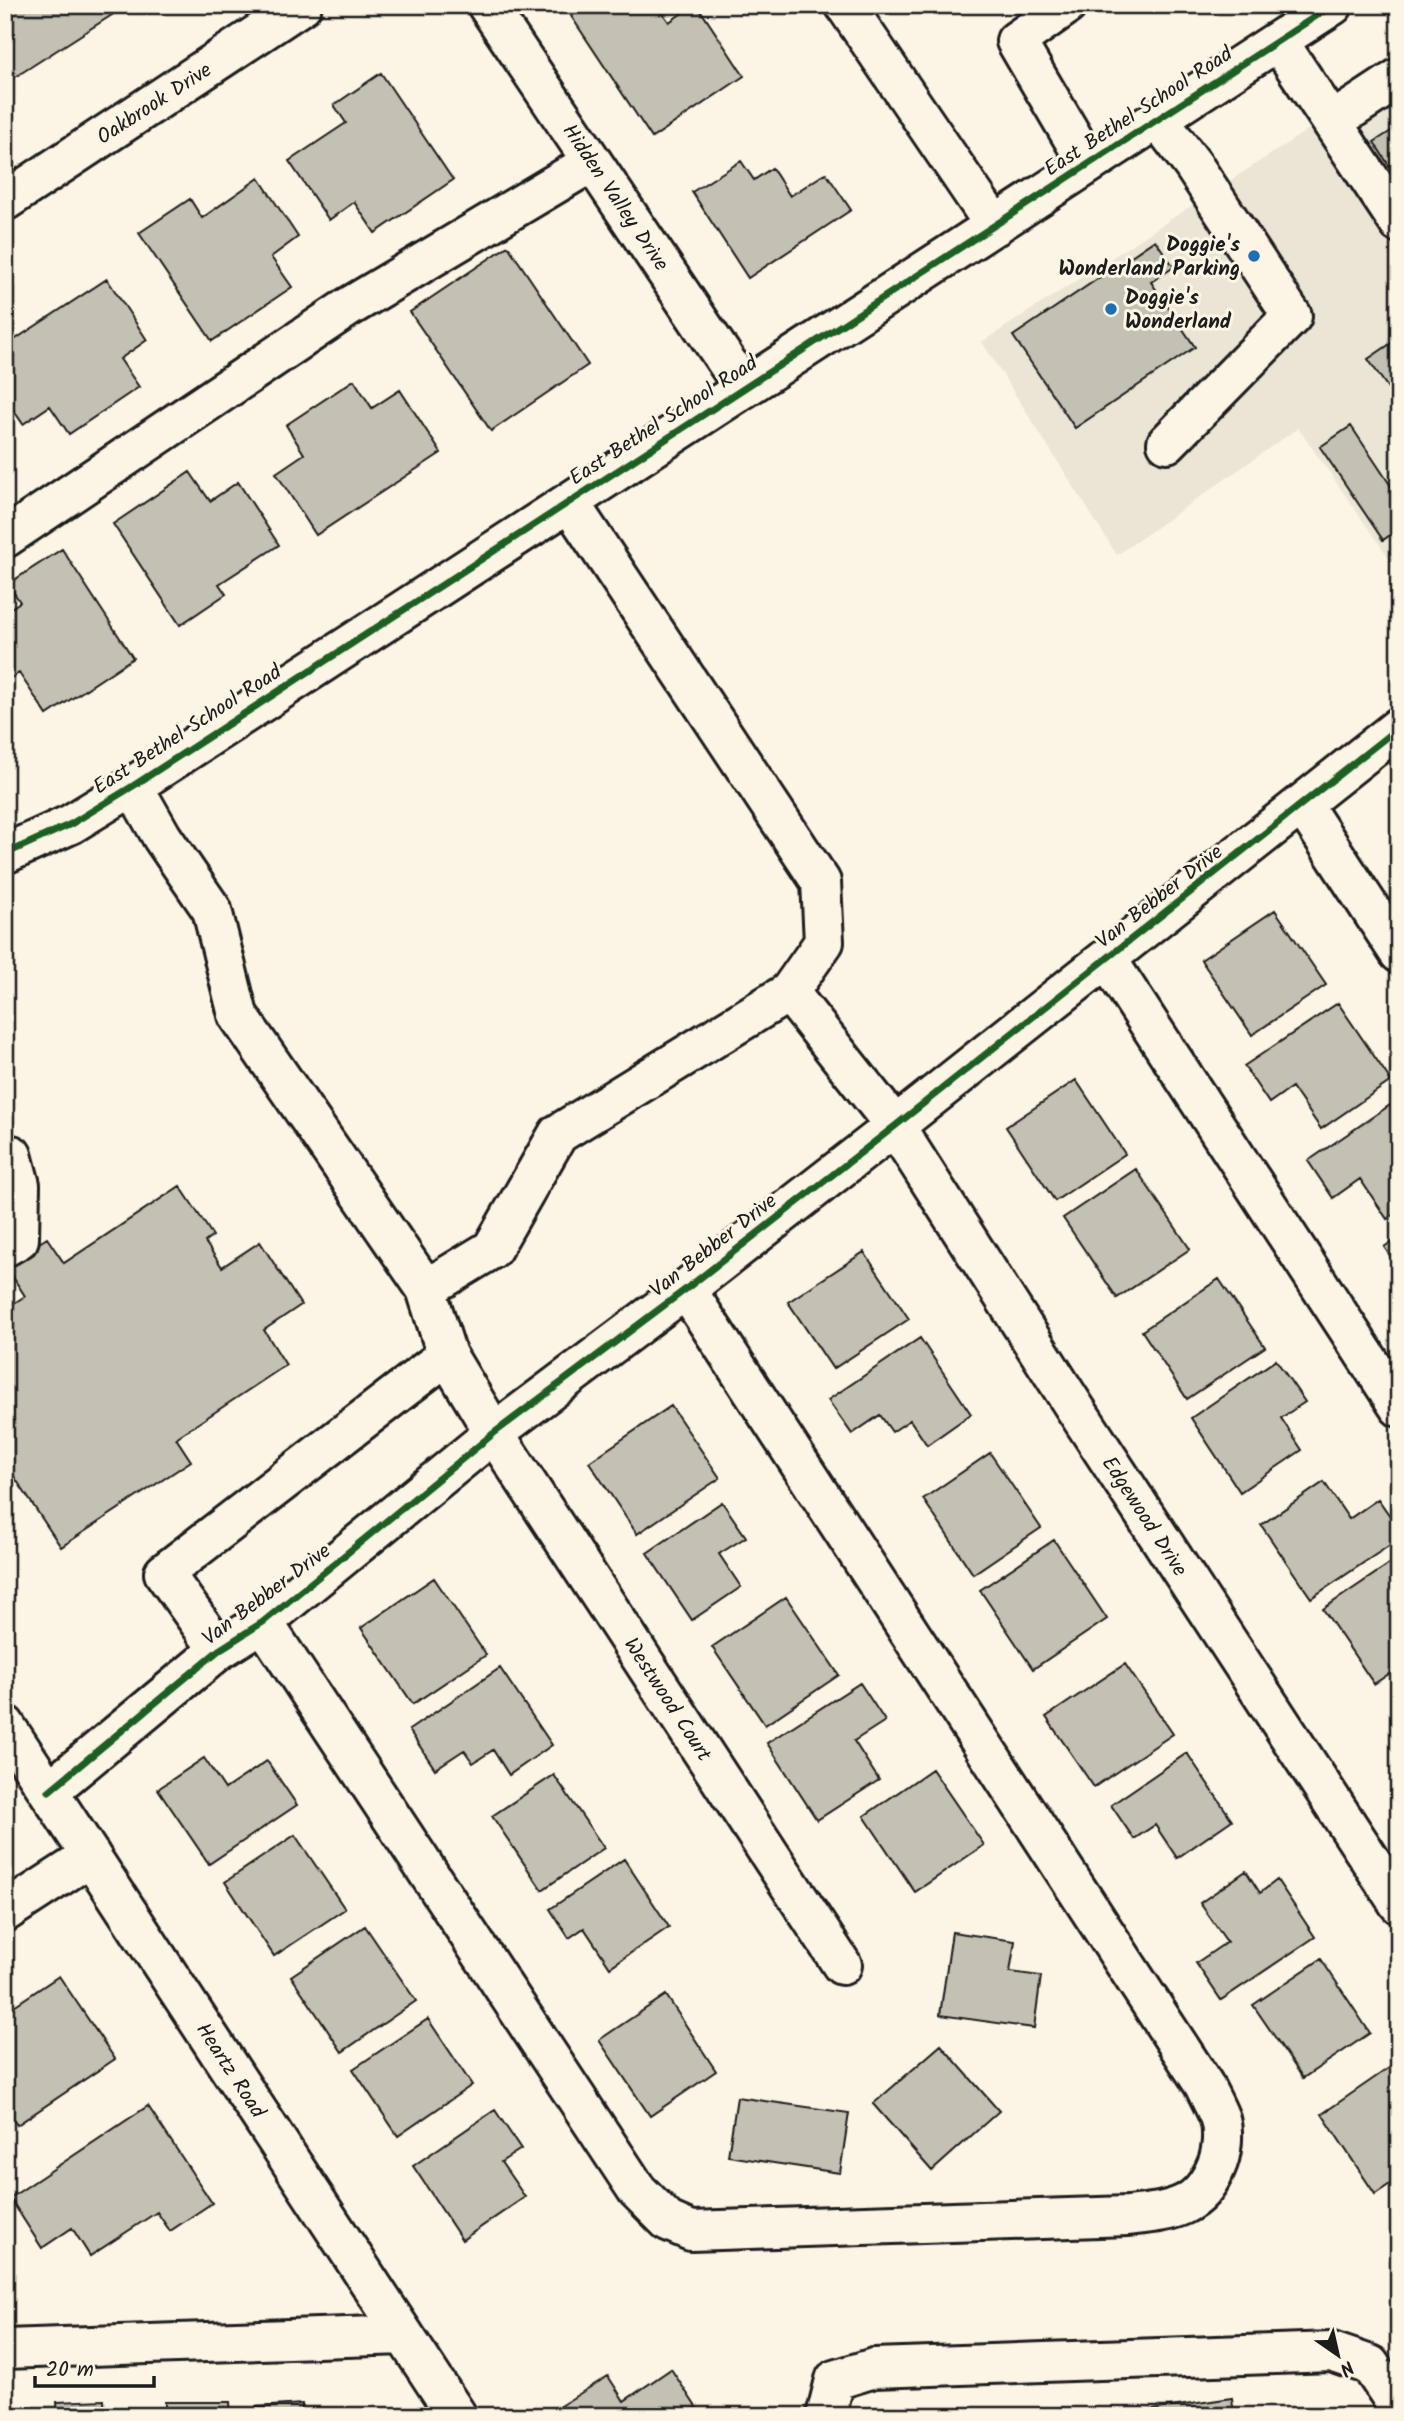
<svg xmlns="http://www.w3.org/2000/svg" width="1404" height="2421" viewBox="0 0 1404 2421" font-family="Kalam,sans-serif">
<rect width="100%" height="100%" fill="#fcf5e5"/>
<filter id="ink" filterUnits="userSpaceOnUse"><feTurbulence type="fractalNoise" baseFrequency=".0143" numOctaves="2"/><feDisplacementMap in="SourceGraphic" scale="14" xChannelSelector="R" yChannelSelector="G"/><feConvolveMatrix kernelMatrix="1 2 1 2 8 2 1 2 1" color-interpolation-filters="sRGB"/></filter>
<g filter="url(#ink)">
<path fill="#ebe5d6" d="M1399,68V572L1298,428L1117,555L982,342L1282,147Z"/>
<path fill="#c4c0b3" stroke="#1c1c1c" stroke-width="2" d="M5,5H109L115,13L12,79L5,69Z
M588,5H657L669,22L694,5H697L744,76L652,138L571,16Z
M381,73L453,180L375,233L354,202L329,220L289,161L346,123L334,105Z
M1399,126V181L1374,142Z
M741,161L754,180L772,168L790,196L826,173L851,210L748,278L692,192Z
M259,178L298,237L271,257L292,287L212,341L139,233L190,199L202,218Z
M1155,240L1174,267L1151,282L1195,347L1075,428L1013,336Z
M508,246L588,365L491,431L410,312Z
M107,279L147,340L120,359L139,387L69,434L50,406L23,424L5,398V346Z
M1399,338V404L1368,359Z
M354,380L372,408L400,390L441,453L316,535L276,473L304,454L286,425Z
M1351,426L1399,498V529L1383,540L1320,447Z
M190,472L210,501L238,482L279,545L219,584L226,594L180,625L113,524Z
M62,549L133,658L47,715L19,673L5,682V612L20,602L8,584Z
M1275,910L1326,985L1252,1035L1201,960Z
M1338,1003L1391,1081L1321,1129L1292,1087L1269,1103L1244,1066Z
M1076,1080L1125,1154L1055,1201L1006,1127Z
M1399,1099V1210L1387,1219L1360,1179L1333,1198L1308,1161Z
M1136,1169L1190,1249L1117,1298L1063,1218Z
M180,1186L213,1236L205,1242L222,1267L260,1242L301,1305L264,1330L286,1365L176,1438L191,1461L61,1547L5,1463V1309L25,1296L5,1265L47,1238L64,1263Z
M1399,1237V1268L1384,1247Z
M864,1252L909,1319L833,1369L788,1302Z
M1219,1279L1265,1347L1187,1399L1142,1331Z
M920,1338L971,1414L927,1445L910,1420L892,1432L880,1415L852,1434L828,1400Z
M1276,1360L1305,1402L1281,1418L1302,1450L1240,1492L1191,1418Z
M671,1406L720,1478L637,1534L589,1462Z
M990,1453L1041,1528L973,1574L923,1499Z
M1324,1482L1349,1519L1378,1499L1399,1529V1539L1311,1598L1261,1525Z
M722,1502L746,1537L719,1554L741,1587L692,1620L647,1553Z
M1054,1540L1107,1619L1033,1669L980,1590Z
M1391,1563L1399,1575V1667L1374,1684L1323,1609Z
M434,1578L486,1655L413,1704L361,1628Z
M786,1597L839,1675L765,1725L712,1647Z
M1125,1664L1173,1734L1094,1787L1046,1717Z
M500,1668L552,1745L509,1775L493,1750L473,1763L464,1750L435,1769L409,1730Z
M860,1683L885,1721L854,1741L879,1780L817,1820L767,1743Z
M1187,1753L1232,1820L1177,1858L1155,1825L1134,1839L1111,1805Z
M204,1758L225,1789L267,1761L297,1805L209,1864L158,1789Z
M932,1769L984,1845L915,1892L864,1816Z
M554,1775L604,1848L542,1890L492,1816Z
M295,1835L345,1909L274,1956L225,1882Z
M624,1859L669,1927L610,1967L584,1928L569,1938L550,1909Z
M1246,1871L1260,1893L1277,1880L1315,1937L1221,2000L1196,1963L1227,1942L1200,1903Z
M365,1926L416,2001L342,2052L291,1976Z
M952,1932L1015,1941L1010,1972L1041,1976L1034,2028L940,2015Z
M1321,1959L1370,2033L1303,2078L1253,2005Z
M59,1976L115,2059L17,2125L5,2108V2012Z
M666,1995L716,2071L650,2116L599,2040Z
M428,2019L472,2085L398,2136L353,2069Z
M941,2045L999,2111L932,2171L873,2104Z
M1396,2063L1399,2067V2178L1375,2194L1322,2114Z
M737,2097L849,2113L840,2173L728,2156Z
M148,2106L212,2203L170,2231L157,2212L90,2256L72,2228L42,2248L10,2198Z
M495,2110L521,2149L501,2162L525,2197L462,2240L413,2166Z
M671,2369L702,2416H566L560,2406L608,2376L624,2401Z
M1232,2398L1234,2416H1145L1144,2411Z
M104,2400L105,2416H58L57,2402Z
M165,2402H230L231,2416H165Z
M302,2404V2416H257V2407Z"/>
<g fill="none" stroke-linecap="round" stroke-linejoin="round">
<g stroke="#1c1c1c" stroke-width="44">
<path id="minor" d="M487,5L744,388
M845,5L995,226
M1067,5L1016,41L1088,164
M1278,41L1399,223
M1158,119L1193,165L1292,316L1167,443
M1332,122L1399,78
M5,201L302,5
M569,502L821,882L824,942L789,992
M5,538L347,308L592,162
M133,786L162,837L212,910L238,1015L426,1289L447,1355L494,1433L842,1965
M1302,804L1399,953
M5,854L71,824L133,786L1333,5
M1107,959L1399,1407
M5,1247L19,1239L20,1185L12,1155
M426,1289L492,1249L558,1134L789,992L895,1126L1073,1405L1399,1904
M263,1622L637,2190L668,2221L691,2231L1128,2216C1170,2211 1198,2210 1216,2167C1222,2154 1224,2133 1220,2119C1216,2108 1209,2096 1204,2085L686,1289
M219,1650L164,1573L447,1355
M5,1725L457,2416
M49,1791L219,1650L263,1622L494,1433L686,1289L895,1126L1399,727
M5,1912L91,1856
M5,2349L404,2335
M826,2416L835,2380L874,2368L1332,2352L1370,2365L1399,2408"/>
</g>
<use href="#minor" stroke="#fcf5e5" stroke-width="38"/>
<g stroke="#fcf5e5" stroke-width="11">
<path id="cycleway" d="M5,854L71,824L133,786L1333,5
M49,1791L219,1650L263,1622L494,1433L686,1289L895,1126L1399,727"/>
</g>
<use href="#cycleway" stroke="#1b5e20" stroke-width="7"/>
</g>
</g>
<g fill="#1f6fb2" stroke="#fcf5e5" stroke-width="2.5">
<circle cx="1254" cy="256" r="7"/>
<circle cx="1111" cy="309" r="7"/>
</g>
<g text-anchor="middle" stroke-width="6" stroke-linejoin="round" paint-order="stroke">
<g font-size="21" fill="#1c1c1c" stroke="#fcf5e5">
<text transform="translate(154 103) rotate(-33)" y="7">Oakbrook Drive</text>
<text transform="translate(1138 111) rotate(-33)" y="7">East Bethel School Road</text>
<text transform="translate(616 197) rotate(56)" y="7">Hidden Valley Drive</text>
<text transform="translate(663 420) rotate(-33)" y="7">East Bethel School Road</text>
<text transform="translate(187 729) rotate(-33)" y="7">East Bethel School Road</text>
<text transform="translate(1159 896) rotate(-38)" y="7">Van Bebber Drive</text>
<text transform="translate(713 1245) rotate(-38)" y="7">Van Bebber Drive</text>
<text transform="translate(1145 1516) rotate(57)" y="7">Edgewood Drive</text>
<text transform="translate(266 1594) rotate(-37)" y="7">Van Bebber Drive</text>
<text transform="translate(668 1699) rotate(57)" y="7">Westwood Court</text>
<text transform="translate(231 2070) rotate(57)" y="7">Heartz Road</text>
</g>
<g font-size="21" font-weight="bold" fill="#1c1c1c" stroke="#fcf5e5" text-anchor="end">
<text x="1240" y="251">Doggie's<tspan x="1240" dy="24">Wonderland Parking</tspan></text>
<text x="1125" y="304" text-anchor="start">Doggie's<tspan x="1125" dy="24">Wonderland</tspan></text>
</g>
</g>
<rect width="1404" height="2421" fill="none" stroke="#fcf5e5" stroke-width="28"/>
<rect x="14" y="14" width="1376" height="2393" fill="none" stroke="#1c1c1c" stroke-width="2.5" filter="url(#ink)"/>
<g transform="translate(1338 2355) rotate(146)" stroke="#fcf5e5" stroke-width="5" paint-order="stroke">
<path d="M0-5L12 26L0 18L-12 26Z" fill="#1c1c1c"/>
<text y="-10" font-size="19" font-weight="bold" text-anchor="middle" fill="#1c1c1c">N</text>
</g>
<path d="M35 2376v10h119v-10" fill="none" stroke="#1c1c1c" stroke-width="3.5"/>
<text x="46" y="2376" font-size="21" fill="#1c1c1c" stroke="#fcf5e5" stroke-width="5" paint-order="stroke">20 m</text>
</svg>
